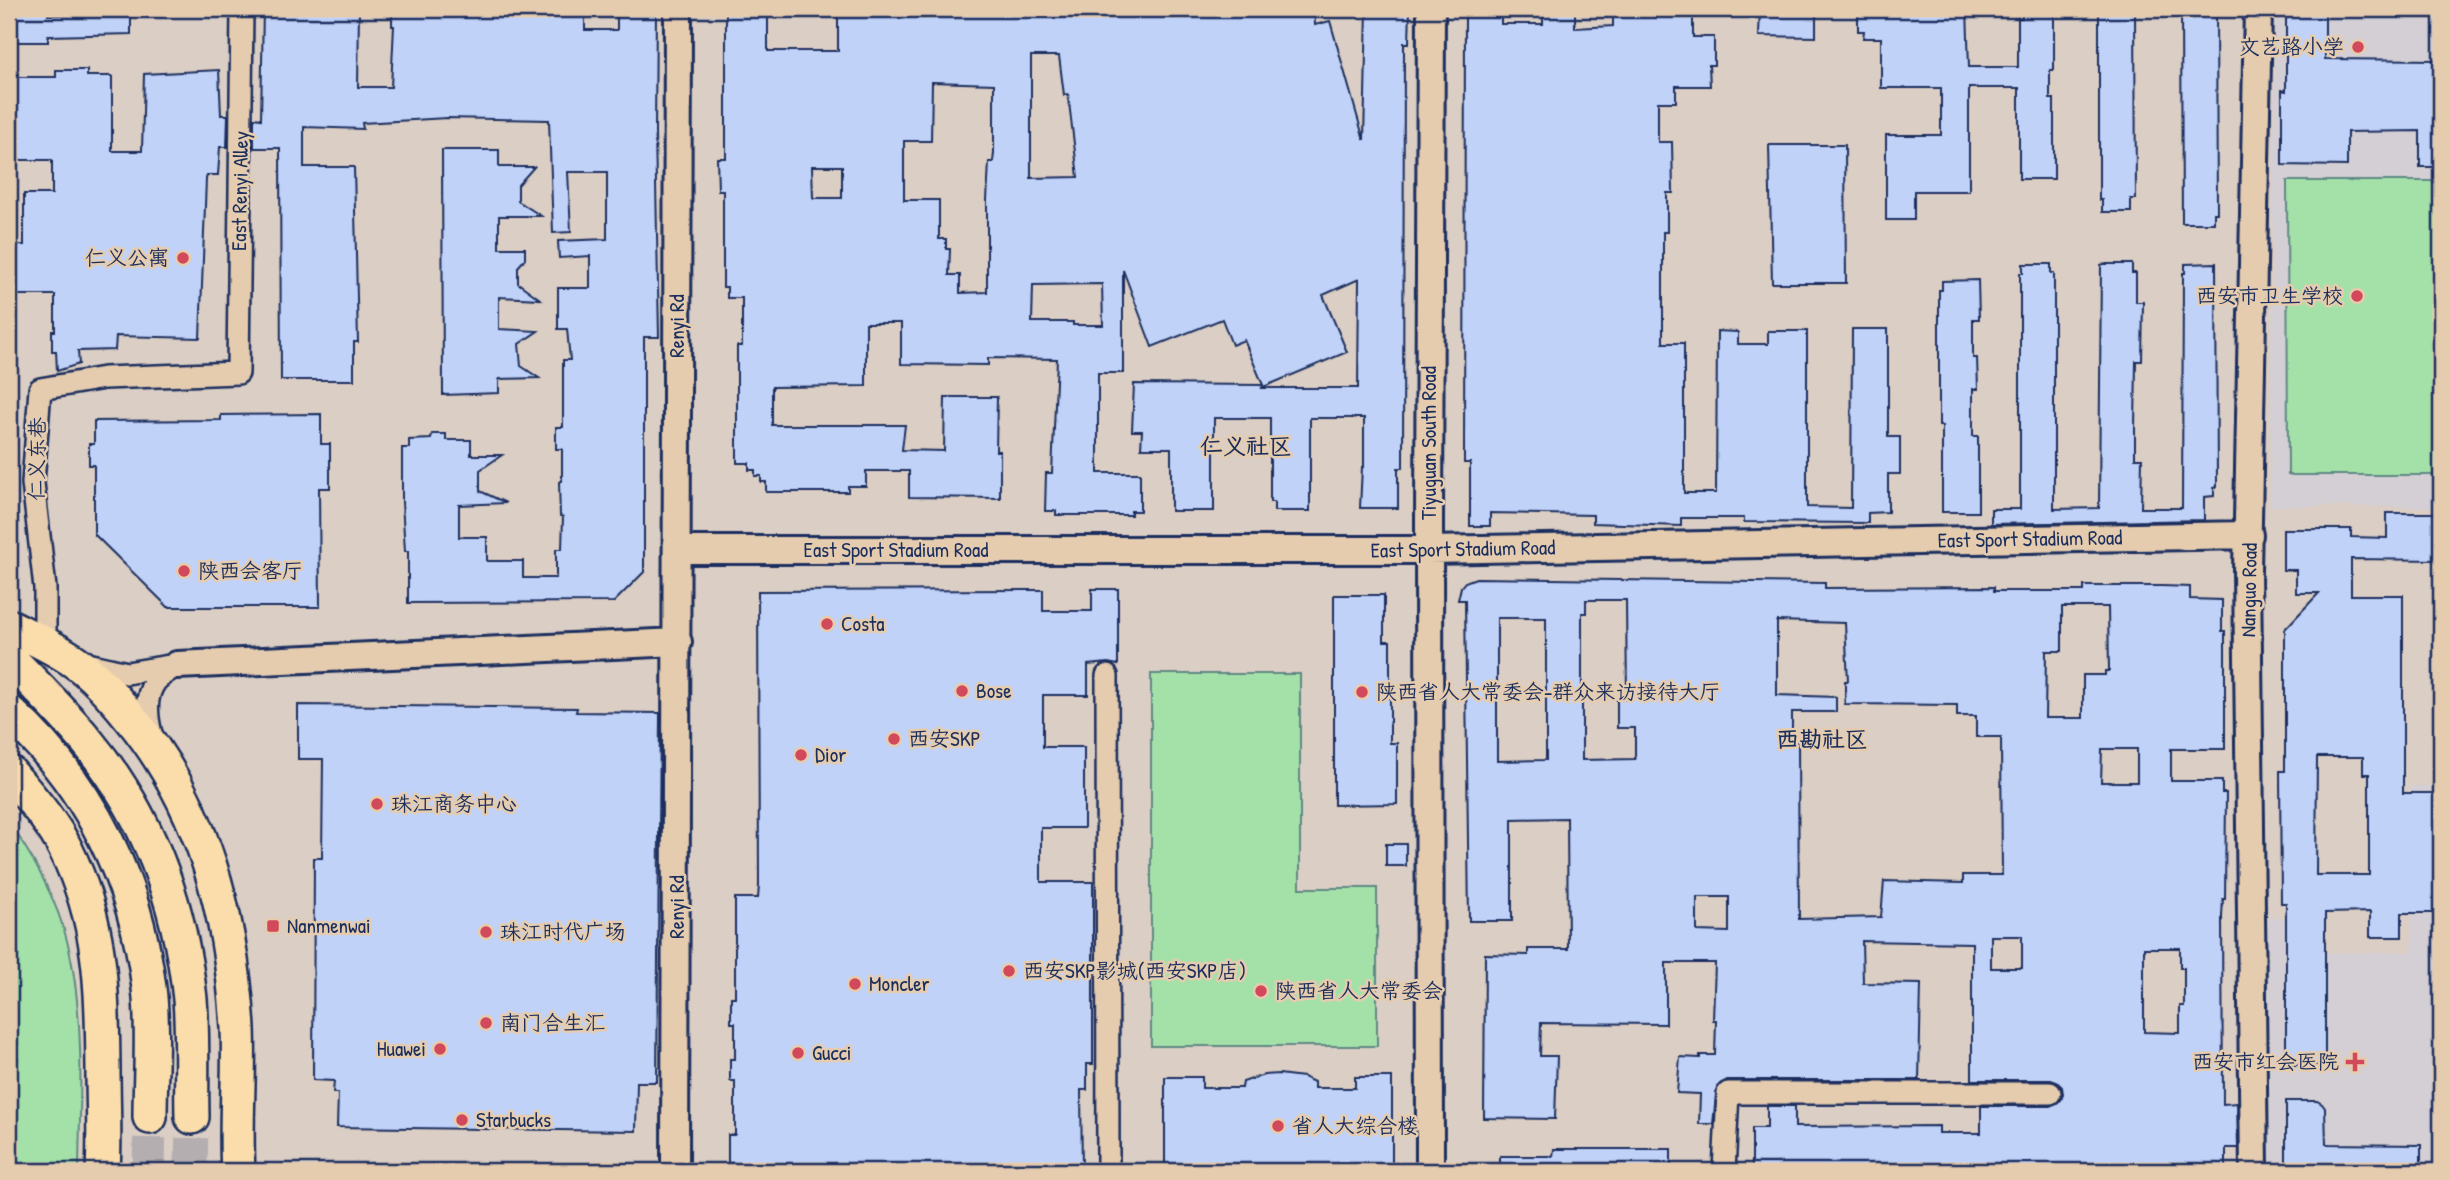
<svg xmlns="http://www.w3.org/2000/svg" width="2450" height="1180" viewBox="0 0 2450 1180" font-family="'Patrick Hand','LXGW WenKai TC',sans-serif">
<rect width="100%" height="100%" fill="#dbcec4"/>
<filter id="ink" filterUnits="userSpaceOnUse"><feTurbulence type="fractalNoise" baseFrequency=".0143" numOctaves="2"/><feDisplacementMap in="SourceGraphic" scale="14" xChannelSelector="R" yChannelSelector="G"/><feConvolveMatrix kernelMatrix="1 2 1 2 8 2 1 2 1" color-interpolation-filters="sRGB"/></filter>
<g filter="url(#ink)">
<path fill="#d3cfd4" d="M2275,9H2441V507L2270,506Z
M2441,785V1171H2267L2268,918L2313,919L2312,953L2412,952L2409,787Z"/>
<path fill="#a4e1a9" stroke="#608884" stroke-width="2" d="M2287,181H2441V475H2288Z
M1151,674H1300V888H1377V1046H1151Z
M9,822C38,864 64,913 72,964C84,1031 80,1101 79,1169L77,1171H9Z"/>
<path fill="#c0d2f8" stroke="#1b2f5e" stroke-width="2" fill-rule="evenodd" d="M9,9H48V15H93V9H131V34L48,36V42H9Z
M263,9H359L358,87H391L394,26H392V9H585V30H617V9H656L655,132L659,337H644V572L614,602L408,603V551H405L402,502V448H409V440L431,439L432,434H446V440H471V455H502L480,470V491L506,503L459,505V537H487V561H523V578H556V549H562L563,517L560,516L559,482L562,481V449H556V427H563V360H570L567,329H558V288H590V256L559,258L558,241L607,239V172H568L571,232L553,233L549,120L447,118L362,123L363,129L304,127V167H354L358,342H354V380H281L280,148H254V118L261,119Z
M726,9H768V51H838V9H1314L1315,25L1330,21L1364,140L1367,9H1410L1409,43H1404L1403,468H1398V508H1360L1362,467H1364V418H1310V511H1274V502H1270V418H1214V511H1171V448H1141L1142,431H1132L1134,384L1263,385L1244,340L1232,345L1222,319L1152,347L1123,270V373H1098V473H1140V511H1131V515H1056V511H1045L1046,473H1052L1057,359L988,358V365L901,364V323H866V386L772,387V425H905L902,450L944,451L945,397H997L996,451H1000V498L909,497V471H866V486H848V492H766V482H761V476H755V470H749V463H737V346H742V298H727V287H723V190H718L717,158H726ZM1031,56H1059L1064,95L1068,94L1078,177L1031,178ZM932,82L994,84V153L993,162H989L987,200V292L960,293V275H949L950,249H946V239H939V200H904V141H931ZM812,166H842V198H813ZM1359,279L1358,388H1261L1347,352L1323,295ZM1102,284L1103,325H1073V322H1032L1033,285Z
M1465,9H1497V14H1501V24H1543V9H1575V28L1613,26V9H1693V37H1714V65H1709L1710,86H1676V102H1658V142H1672L1673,193H1667V232H1663V343H1684V493H1716L1717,331L1738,332V344H1768V331H1807V507L1851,508L1852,329H1888V437H1900V474H1888V512L1868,513V523L1744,522V518H1681V526L1593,523V515L1490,513V526H1470V463H1464Z
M1760,9H1816V37L1759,36Z
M1858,9H1967L1969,67H2018V18H2022V9L2054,10V70H2050V99H2054V179H2019V88H1969V191H1914V220H1886V135H1941V88H1881V38H1863L1864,31H1858Z
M2099,9H2135L2136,199H2131V212H2102V200H2099Z
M2181,9H2216L2217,213H2214V223H2182Z
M2286,9H2325V59L2441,60V167H2420V131L2347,132V166L2282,165V90L2286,91Z
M56,70H87V76H112V151H142L144,74L219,70L221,115H228L227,147H220L218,175H207L206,179L200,338L116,336L115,350L78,351L79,364L57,371L56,351H52V331H55V295H12V245H24V194H52V160H9V77H56Z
M1769,145H1845L1846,283H1772Z
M442,150H499V167H534L518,185V201L541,216H499V248H525V259L518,267V283L540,299L499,297V329L538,331L519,344L521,366L539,378L499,379V393L443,395Z
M2216,263L2217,487L2214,488V496L2204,497V520L1991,524V509H2020V273H2023V264H2051V273H2054V509L2099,508L2101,265L2104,264H2132V273H2136V302H2143L2142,361H2136L2135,428V458H2142L2141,508H2182L2183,273H2185V264Z
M1978,280L1979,319H1973V358H1977L1978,389H1973V436H1978V512H1942V426H1939V290H1942V281Z
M321,414V444H330V488H319L320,607H168L94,534V465H89V444H94V421L221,420V415Z
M2387,513H2441V560L2351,559V595H2403V793H2441V913H2402V937H2370V912L2325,913V1058L2323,1063L2317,1065H2286V903H2281L2280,771H2285V629L2319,593H2296V570H2283V529H2351V537L2387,538ZM2317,757H2363V774H2369V875H2316Z
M1476,578L1825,583V588L1994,587V591H2084V586H2162L2190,587V599L2222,600V631H2225V749H2171V781H2222V793H2226L2225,899H2223L2222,916L2223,1104L2237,1103L2238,1148H2226V1171H1905V1169L1752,1171V1128H1767V1106H1795V1127L1939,1126V1133H1981V1106H2050L2061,1100L2063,1094L2062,1087L2057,1082L2051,1080H1972V943L1862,941L1863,983L1921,984L1919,1080H1727L1717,1087L1713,1124H1699L1700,1094L1677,1093L1680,1057L1700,1058V1055H1715L1716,1020H1713L1715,963H1666V1024L1541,1023L1540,1056H1557L1555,1119L1484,1118L1485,954L1528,955V949H1568L1567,818L1512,819V921H1469L1465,600H1458L1461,587L1465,582ZM1586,600H1626L1627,699H1617V728H1635V759L1582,760V613H1586ZM2062,607H2108L2109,671H2105V675H2083V718H2045L2046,651H2062ZM1497,618H1546V760L1497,761ZM1777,621L1845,623L1848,681H1845V704L1957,705V716H1976V737H2001L2002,875H1963V883L1884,881L1881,917L1799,919L1798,742H1792V712H1836V697L1777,695ZM2102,749H2137V782H2101ZM1697,897H1729V932L1697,931ZM1991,936H2022V968H1991ZM2144,948H2180V968H2184V1006H2180V1033L2144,1032Z
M1092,589H1118V665L1108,663L1088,665V695H1043V747H1084V828H1041V882H1093V1064H1087V1090H1081L1082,1171H735V1163H728V1135H735V1081H730V1059H735V1023H731V997H735V898H758L759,885L758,591L1043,590V611H1092Z
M1334,595H1384V641H1390V743H1397V804L1334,805Z
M298,705L577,708L576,712L660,713L657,1082H637L636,1131L337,1127L338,1093H333L334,1081L313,1080L314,858H322L323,759H298Z
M1386,844H1406V866H1386Z
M1279,1074L1303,1077L1314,1082V1088H1355V1077H1392V1171H1165V1077H1202V1088H1242L1243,1082L1264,1075Z
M2286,1101H2317L2322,1104L2325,1108L2326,1144L2421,1145V1171H2286Z
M1554,1149H1671V1171H1500V1156H1553Z"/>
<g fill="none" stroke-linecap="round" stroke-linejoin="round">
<path stroke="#b5aeb0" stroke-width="33" stroke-dasharray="33 17" stroke-linecap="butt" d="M149,1171L150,1117
M191,1171L192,1117"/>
<g stroke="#1b2f5e" stroke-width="26">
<path id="minor" d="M45,644V588L33,483L40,389L104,378L238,373L242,9
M83,663L127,673L175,665
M1107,676L1108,1171
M153,741C148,724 143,698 155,682C160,675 170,670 177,665
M1724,1171L1728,1093H2050"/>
</g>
<g stroke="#1b2f5e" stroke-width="32">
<path id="tertiary" d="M677,550H1429L2249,535
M177,665L678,642
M675,1171L678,9
M1430,1171L1429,523L1431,9
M2254,1171L2247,571L2258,9"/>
</g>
<g stroke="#1b2f5e" stroke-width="38">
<path id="primary" d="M9,626C31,637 54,647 74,661C96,676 114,697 130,717C204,807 231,914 238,1028C240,1076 235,1124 238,1171
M9,658C35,685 62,711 86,740C148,814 180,904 190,999C193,1038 191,1078 192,1117
M9,712C90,785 136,880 149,988C154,1028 150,1076 150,1117
M9,772C29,796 52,821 66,850C102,924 102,988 103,1069C103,1103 105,1137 103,1171"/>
</g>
<use href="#minor" stroke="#e6ccae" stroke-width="21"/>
<use href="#tertiary" stroke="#e6ccae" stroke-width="26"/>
<use href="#primary" stroke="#faddab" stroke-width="33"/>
</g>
</g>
<g fill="#d1495b" stroke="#e6ccae" stroke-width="2.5">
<circle cx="2358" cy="47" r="7"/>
<circle cx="183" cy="258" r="7"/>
<circle cx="2357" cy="296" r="7"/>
<circle cx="184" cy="571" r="7"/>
<circle cx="827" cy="624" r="7"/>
<circle cx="962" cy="691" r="7"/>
<circle cx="1362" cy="692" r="7"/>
<circle cx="894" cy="739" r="7"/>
<circle cx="801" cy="755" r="7"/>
<circle cx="377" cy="804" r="7"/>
<rect x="266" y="919" width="14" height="14" rx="3.5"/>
<circle cx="486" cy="932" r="7"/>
<circle cx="1009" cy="971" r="7"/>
<circle cx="855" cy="984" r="7"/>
<circle cx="1261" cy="991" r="7"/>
<circle cx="486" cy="1023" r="7"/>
<circle cx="440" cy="1049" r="7"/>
<circle cx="798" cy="1053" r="7"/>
<path d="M2351.5 1051.5h7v7h7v7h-7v7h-7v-7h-7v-7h7z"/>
<circle cx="462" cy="1120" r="7"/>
<circle cx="1278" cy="1126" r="7"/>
</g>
<g text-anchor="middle" stroke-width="5" stroke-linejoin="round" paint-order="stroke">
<g font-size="21" fill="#1b2f5e" stroke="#e6ccae" text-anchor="start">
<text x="2344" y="54" text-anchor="end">文艺路小学</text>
<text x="169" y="265" text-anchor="end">仁义公寓</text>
<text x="2343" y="303" text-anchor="end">西安市卫生学校</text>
<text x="198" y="578">陕西会客厅</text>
<text x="841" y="631">Costa</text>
<text x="976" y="698">Bose</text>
<text x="1376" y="699">陕西省人大常委会-群众来访接待大厅</text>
<text x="908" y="746">西安SKP</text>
<text x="815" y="762">Dior</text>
<text x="391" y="811">珠江商务中心</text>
<text x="287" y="933">Nanmenwai</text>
<text x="500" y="939">珠江时代广场</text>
<text x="1023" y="978">西安SKP影城(西安SKP店)</text>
<text x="869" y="991">Moncler</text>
<text x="1275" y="998">陕西省人大常委会</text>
<text x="500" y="1030">南门合生汇</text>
<text x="426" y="1056" text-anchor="end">Huawei</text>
<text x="812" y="1060">Gucci</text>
<text x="2339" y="1069" text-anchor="end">西安市红会医院</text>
<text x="476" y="1127">Starbucks</text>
<text x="1292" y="1133">省人大综合楼</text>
</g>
<g font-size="21" fill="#1b2f5e" stroke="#e6ccae">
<text transform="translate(240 191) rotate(-89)" y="7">East Renyi Alley</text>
<text transform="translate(677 326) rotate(-90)" y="7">Renyi Rd</text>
<text transform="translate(1429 443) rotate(-90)" y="7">Tiyuguan South Road</text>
<text transform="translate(37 459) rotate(-89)" y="7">仁义东巷</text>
<text transform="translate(2030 539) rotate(-1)" y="7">East Sport Stadium Road</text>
<text transform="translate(1463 549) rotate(-1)" y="7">East Sport Stadium Road</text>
<text x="896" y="557">East Sport Stadium Road</text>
<text transform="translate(2249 590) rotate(-89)" y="7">Nanguo Road</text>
<text transform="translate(677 907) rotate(-90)" y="7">Renyi Rd</text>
</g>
<g font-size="23" font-weight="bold" fill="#1b2f5e" stroke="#e6ccae">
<text x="1246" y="454">仁义社区</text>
<text x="1822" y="747">西勘社区</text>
</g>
</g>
<rect width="2450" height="1180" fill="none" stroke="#e6ccae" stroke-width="35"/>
<rect x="18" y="18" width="2415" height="1145" fill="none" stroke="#1b2f5e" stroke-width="2.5" filter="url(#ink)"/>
</svg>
